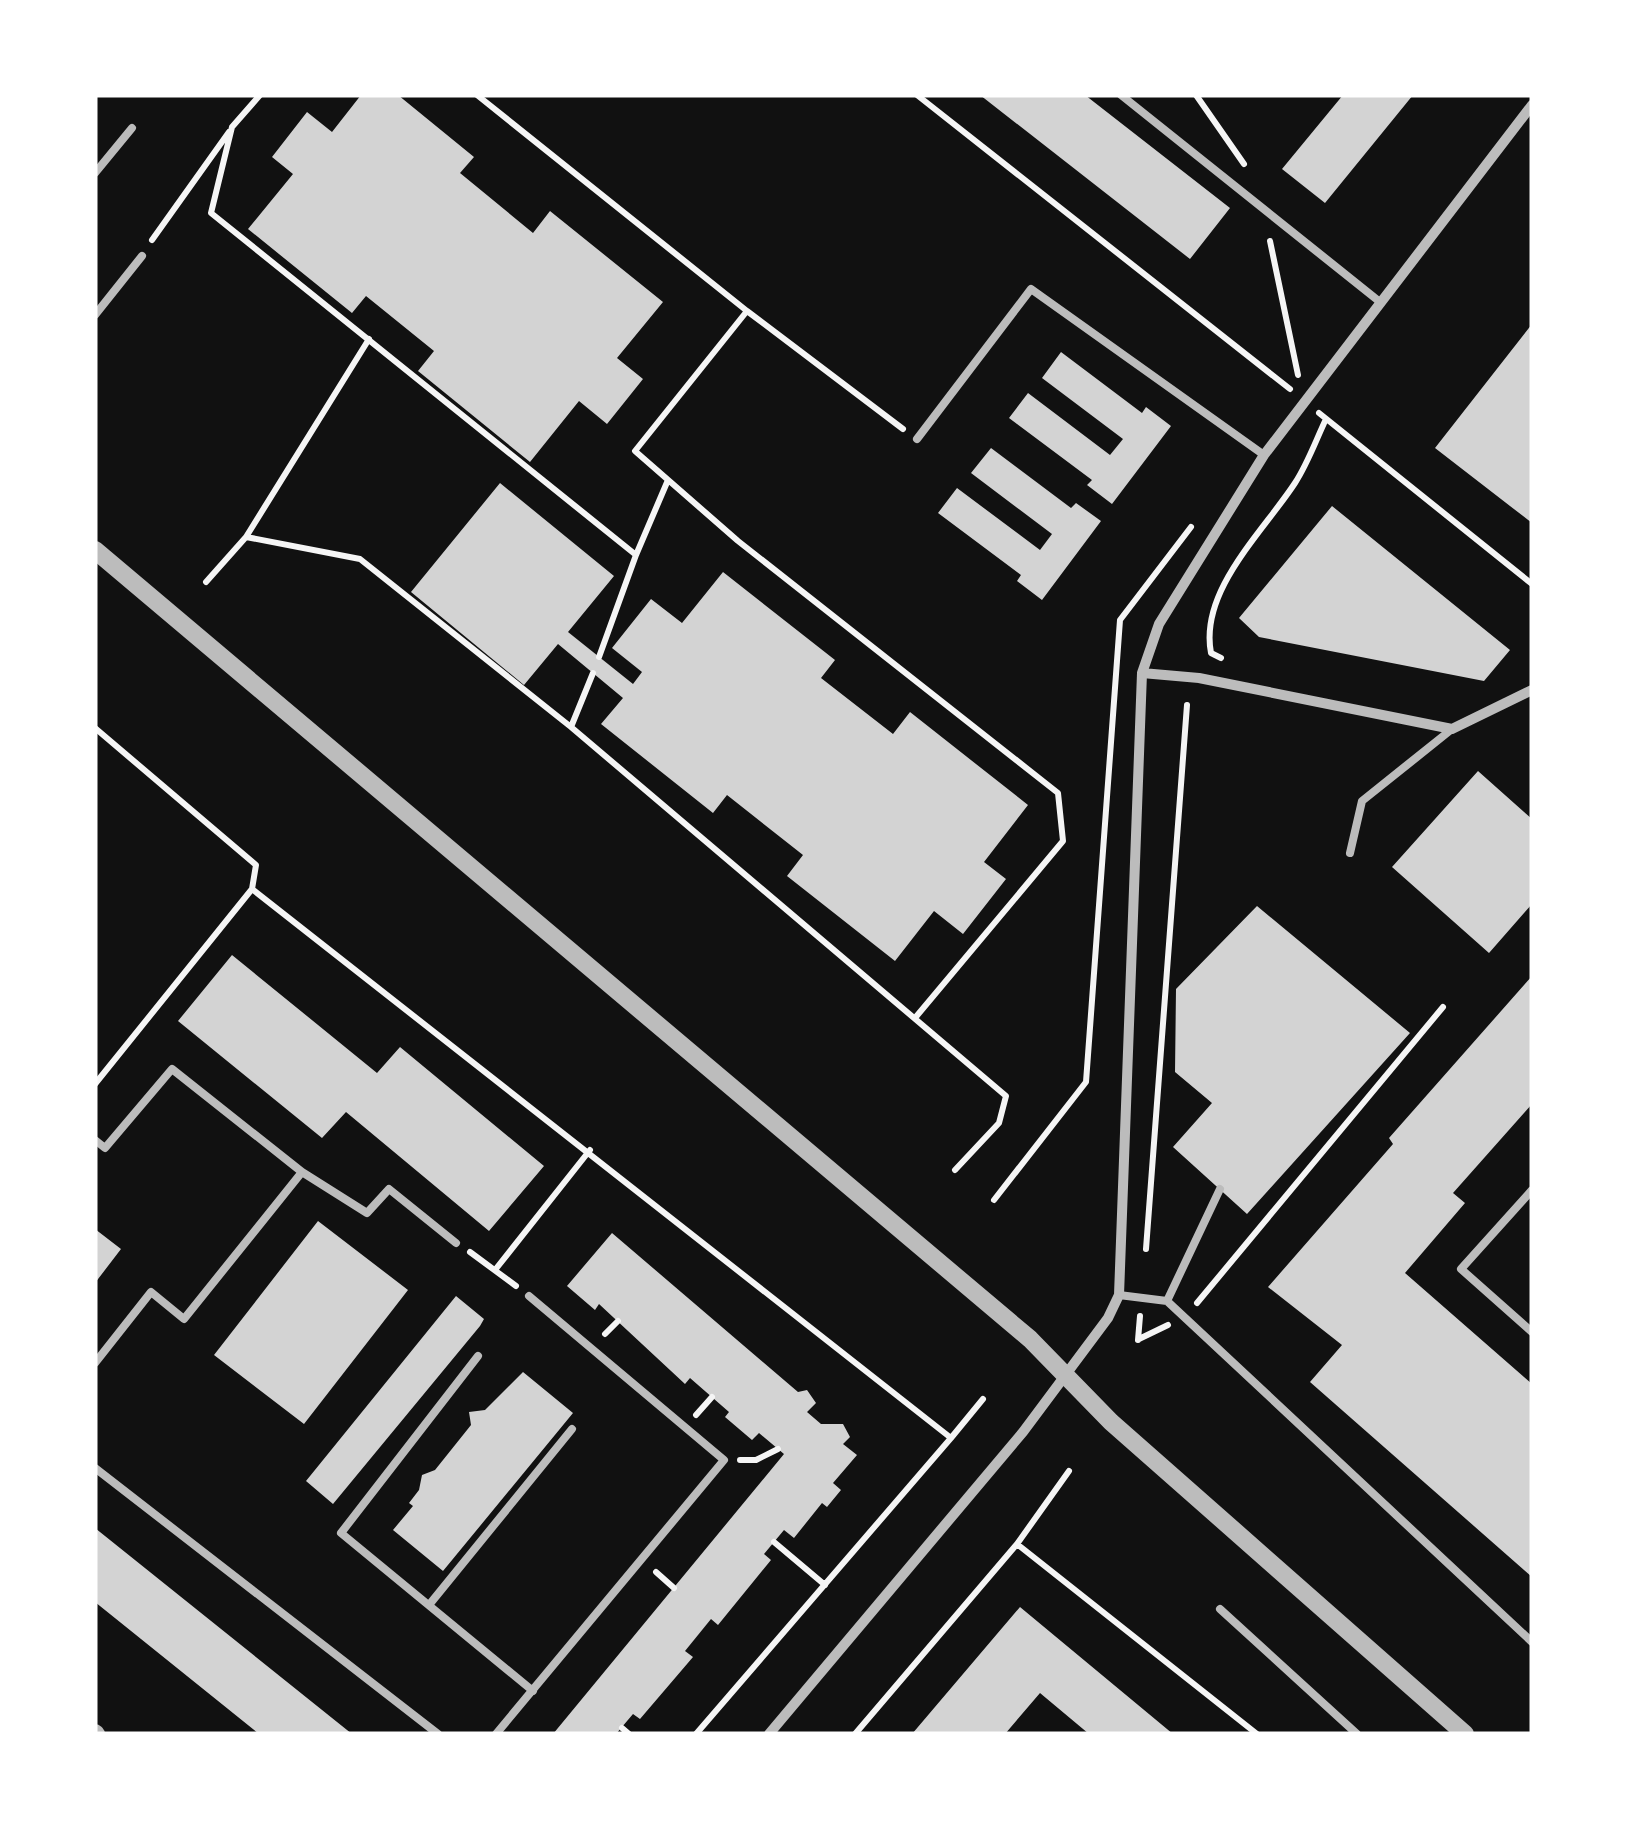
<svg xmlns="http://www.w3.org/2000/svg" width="1627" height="1829" viewBox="0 0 1627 1829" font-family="'PT Sans',sans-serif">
<rect width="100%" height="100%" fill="#111"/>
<path fill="#d3d3d3" d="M361,95H398L474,157L460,173L533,233L550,211L663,302L617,358L643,379L607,424L579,401L530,462L418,371L434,351L366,296L352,313L248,229L293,174L272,157L307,112L332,132Z
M980,95H1085L1230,208L1190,259Z
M1343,95H1413L1325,203L1282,169Z
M1532,324V523L1435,448Z
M1061,352L1142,413L1146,407L1171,426L1112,504L1087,485L1092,480L1009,418L1028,393L1110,455L1123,439L1042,378Z
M991,448L1071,508L1076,503L1101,521L1042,600L1017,581L1021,575L938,513L957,488L1040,550L1052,534L971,473Z
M500,483L614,576L568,632L633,684L642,672L612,648L651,599L682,623L723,572L835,660L821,678L893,734L910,712L1028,805L984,862L1006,879L963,934L934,911L895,961L787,876L803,855L727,795L713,813L601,724L623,698L558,644L524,685L411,592Z
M1332,506L1510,650L1484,681L1259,637L1239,618Z
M1478,771L1532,819V904L1489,953L1392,867Z
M1257,906L1410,1033L1247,1214L1173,1147L1212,1103L1175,1072L1176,989Z
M232,955L377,1073L400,1047L544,1166L489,1231L346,1112L322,1138L178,1021Z
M1532,976V1104L1453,1193L1465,1203L1405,1273L1532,1384V1577L1310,1382L1342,1345L1268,1287L1393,1144L1389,1138Z
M318,1221L408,1290L304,1424L214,1355Z
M95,1229L121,1249L95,1283Z
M612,1233L798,1392L807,1390L816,1403L807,1412L821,1424H843L850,1437L843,1444L857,1455L833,1483L841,1490L827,1507L822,1503L794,1538L784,1530L764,1554L771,1560L718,1625L711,1619L685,1651L693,1657L640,1719L633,1714L616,1734H553L784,1454L759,1433L752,1440L725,1417L729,1412L690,1378L685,1384L599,1304L595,1310L567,1286Z
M456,1296L484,1319L480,1326L333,1504L306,1481Z
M523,1372L573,1413L443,1571L393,1530L413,1506L409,1503L419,1490L422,1475L435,1470L471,1425L469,1412L485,1410Z
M95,1528L352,1734H259L95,1602Z
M1020,1607L1173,1734H1089L1040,1693L1005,1734H912Z"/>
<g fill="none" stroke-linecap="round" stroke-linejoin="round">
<path stroke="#f5f5f5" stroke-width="6" d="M260,95L232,127L211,213L636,555L599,657
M477,95L747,311
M917,95L1290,389
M1196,95L1244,164
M152,240L229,132
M1270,241L1298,375
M1319,413L1532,584
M903,429L747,311L635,451L738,541L1058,793L1063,841L915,1018
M246,537L369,339
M636,555L668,480
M206,582L246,537L360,559L571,727
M1221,658L1211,653C1199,591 1263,532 1295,483C1308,463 1316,440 1326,419
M593,673L571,727L1006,1096L999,1123L955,1170
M95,728L256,865L252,889L951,1438L983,1399
M95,1084L252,889
M994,1200L1086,1082L1120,620L1191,527
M1146,1249L1187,705
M470,1252L516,1286
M495,1270L590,1150
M1197,1303L1443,1007
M605,1334L618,1321
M1139,1339L1168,1325
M1138,1340L1140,1316
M696,1415L712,1397
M740,1460H756L778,1449
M1069,1471L1017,1544L1257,1734
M774,1542L825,1585
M656,1572L674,1588
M622,1728L629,1734
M696,1734L951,1438
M855,1734L1017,1544"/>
<path stroke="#bcbcbc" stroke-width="8" d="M1121,95L1380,302
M95,173L132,128
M95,315L142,256
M917,439L1031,289L1264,455
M1350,853L1362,801L1452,729
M95,1140L105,1148L172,1069L302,1172L184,1319L151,1292L95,1363
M302,1172L367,1213L389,1189L456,1243
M1532,1190L1461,1269L1532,1332
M1119,1295L1167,1301L1532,1642
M1167,1301L1220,1189
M478,1356L341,1533L533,1691
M95,1468L438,1734
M429,1605L572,1429
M1220,1609L1357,1734
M496,1734L724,1460L529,1296"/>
<path stroke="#bcbcbc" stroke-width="10" d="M1142,673L1199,678L1452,729L1532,690
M769,1734L1023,1432L1108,1318L1119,1295L1142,673L1159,624L1264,455L1532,105"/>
<path stroke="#bcbcbc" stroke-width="18" d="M95,550L1030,1339L1111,1422L1465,1734
M95,1733L96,1734"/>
</g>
<rect width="1627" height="1829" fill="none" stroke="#ffffff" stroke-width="195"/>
</svg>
